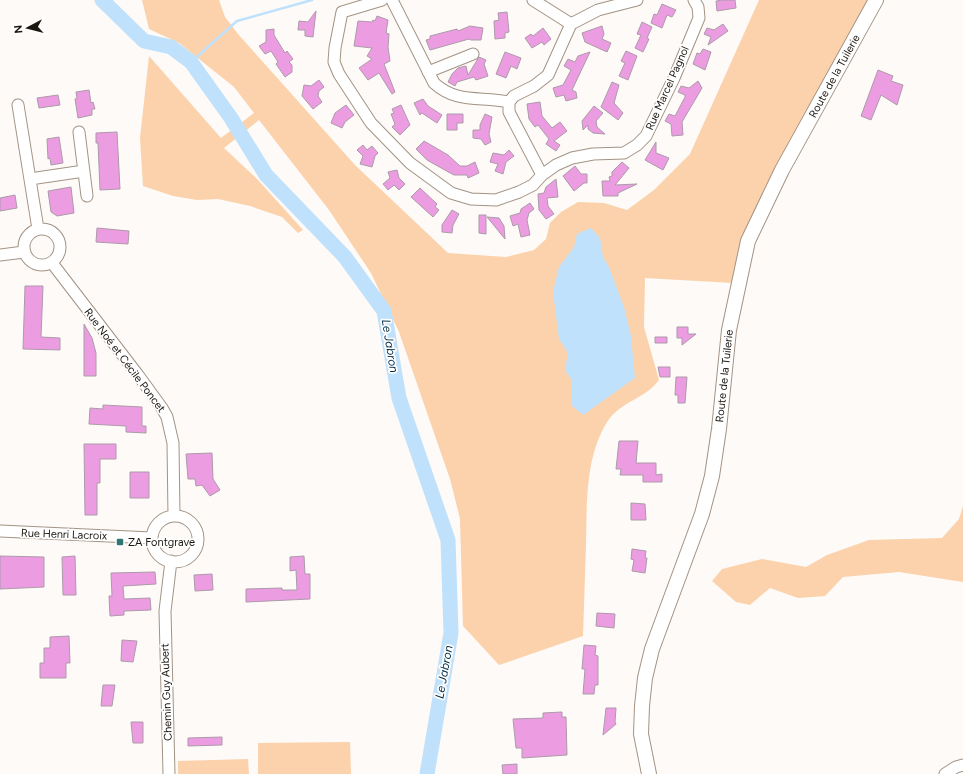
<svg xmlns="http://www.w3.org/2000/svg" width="963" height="774" viewBox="0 0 963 774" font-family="Figtree,sans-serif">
<rect width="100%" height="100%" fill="#fefaf7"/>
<path fill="#fbd2ab" d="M142,0H219L225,17L238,34L355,165L448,253L506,257L534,250L546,239L550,223L561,212L578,202L604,203L627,210L654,190L690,154L759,0H870L752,216L738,255L732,283L645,278L644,327L659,380C645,399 621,401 607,422C585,458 587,504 586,544C585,575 584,606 583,636L499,665L463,626L460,519L450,479L399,332L371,273L329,210L259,120L224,148L258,180L303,230L298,233L282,217L250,206L218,199L197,200L173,196L143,186L140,138L149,56L221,138L254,113L234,87L179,43L149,29Z
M963,506V582L899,572L843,577L825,596L798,598L770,588L750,605L736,602L712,581L722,569L762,559L806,567L827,555L869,540L942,538L959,519Z
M350,742L351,774H258V743Z
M248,759L249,774H178V761Z"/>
<path fill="#bfe1fb" d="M591,228L600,238L603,257L609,267L624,307L631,336L635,378L583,415L571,405V379L565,370L568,353L559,339L553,292L559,267L574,247L577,234Z"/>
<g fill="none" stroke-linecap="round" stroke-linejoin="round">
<path stroke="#bfe1fb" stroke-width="2.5" d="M191,62L237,21L312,0"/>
<path stroke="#bfe1fb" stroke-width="15" d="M102,0L144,41L171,47L191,62L231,118L266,175L345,257L384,311L399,398L448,540L451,633L427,774"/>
</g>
<path fill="#ec9de1" stroke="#ac9aa9" d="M723,0H735L736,8L717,11L716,1Z
M662,4L676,10L672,17L667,15L662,28L651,23L654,14L657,15Z
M316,11L313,37L305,36V30H298L299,21L308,22Z
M507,12L509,32L505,33V38L495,39L494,21L499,20L498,13Z
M377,16L388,20L386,33L389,34L388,47L390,61L384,64L395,92L392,94L379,73L368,80L359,68L372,59L367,56L372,48L354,46L358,21L372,22L373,20L375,21Z
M642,22L652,27L647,38L649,39L643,52L635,48L641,35L637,34Z
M723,24L728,31L708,45L711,37L704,34L707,28L714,30Z
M470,26L483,28L481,40H471L469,39L430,50L426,40L430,39V36L457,29L458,31Z
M602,26L604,34L602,39L611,43L607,52L585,42L582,33Z
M543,28L551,39L544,45L542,42L532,48L525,38L531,34L533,36Z
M274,29V35L285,53L287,51L293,59L289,62L292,65V72L285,77L276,64L278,62L271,51L265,54L259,46L266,42V30Z
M703,49L711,52L705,70L693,64L697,53L700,54Z
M626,51L637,56L628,80L619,76L625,63L621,61Z
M505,52L521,58L517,69L511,66L506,78L496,74Z
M590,52L572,90L576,92L577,98L566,101L564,95L556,97L553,88L563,85L571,70L564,66L568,59L575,62L578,56Z
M479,57L486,60L484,64L488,76L476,80L474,77L457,82L455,86L448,82L452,74L458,68L466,66L468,75Z
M878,70L893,76L891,81L903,85L897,105L881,95L871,120L861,116Z
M319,80L324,87L319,91L318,96L322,102L313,109L302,96L304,85L311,86Z
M698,81L702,88L682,122L683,135L672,136L671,124L665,121L669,114L675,116L685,97V95L678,92L681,86L689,88Z
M612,82L619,85L614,103L623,113L618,120L601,107Z
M89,90L91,103L93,102L95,109H92V115L78,118L75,99L77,98L76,92Z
M58,95L60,105L39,108L37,98Z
M423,99L428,106L442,115L437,123L422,113L420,115L414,103Z
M540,102L542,116L552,128L560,122L567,131L554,141L560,145L556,151L546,144L549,139L538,125L535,127L529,119L527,104Z
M346,105L354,115L345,122L342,128L331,123L335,113Z
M401,105L410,125L400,135L392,127L395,124L391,114L394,113L392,109Z
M594,106L603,113L596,121L597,127L605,134L593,133L588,129V125L583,130L582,121Z
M447,114H463V123H457V130H447Z
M485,114L492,117L489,134L491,142L485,145L481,139L473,138V130H480V125Z
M117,132L120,189L100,190L98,143H96V133Z
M59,137L63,163L51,165L50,158L48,159L47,139Z
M424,141L448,155L460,166H467L475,162L479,173L468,178L467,175H454L443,169L427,160L416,149Z
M656,142V153L669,158L663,170L645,160Z
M363,145L367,150L372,146L378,153L375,156L372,167L360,164L363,156L357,150Z
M509,150L514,156L506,162L503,174L495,171L498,164L490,162L493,153L504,155Z
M622,162L629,168L615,185L637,184L618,193V196H603L602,181H610L609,177L612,176V172Z
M575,166L581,174H587V183H584L574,191L563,176Z
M397,170L399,178L405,184L399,190L394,185L388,190L383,184L390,178L388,172Z
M556,179L558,197L547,198L548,206L554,214L546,219L539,210L538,194L544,193L546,187Z
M71,187L74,213L57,216L51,212L48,191Z
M420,188L437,204L435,207L439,210L433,217L411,197Z
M15,195L17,208L0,211V198Z
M530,203L534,209L529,213L527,220L530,235L521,237L518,224L513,226L510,216L520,213L521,209Z
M452,210L459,214L453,225L452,233L442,232V225Z
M479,215H486V234L479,233Z
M487,217L499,218L504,226L505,239Z
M97,228L129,231L128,244L96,242Z
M25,286H43L41,337L60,338V350L23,349Z
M84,324L92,338L96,353V376H84Z
M677,327H688V334H696L682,345V338H677Z
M655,337H667V343H655Z
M658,367H670V377H660Z
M676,377H687L685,403H678V395H675Z
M103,405L142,407V426H146V433L126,432V426L89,424L90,408L103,409Z
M619,441H638L636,463H656V475L662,474V482H643V475H620L621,469H616Z
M84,444H116V459H100V483H97V515H85Z
M212,453L213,479L220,490L210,496L202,485L196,486L195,479H188L186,454Z
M130,472H149V498H130Z
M631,503L645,504L646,520H631Z
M632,549L646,551L645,558H647L645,573L632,571L634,560L631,559Z
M0,556L44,557V587L0,589Z
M75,556L76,595H63L62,557Z
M304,556L305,574H310V599L246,602V589L282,588V590H297L296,570L290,571V557Z
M155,572L156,584L123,586L124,599L150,598L151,610L124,611V615L110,616L109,596H112L111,573Z
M212,574L213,590L195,591L194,575Z
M597,613L615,614L614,628L596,626Z
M69,636L70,663H66V678H40V663H44V648H50V637Z
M122,640L137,641L133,662L121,661Z
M584,645L596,646L595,655L598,656V685H595L594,694H583L585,669H582Z
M103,685H115L112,706H101Z
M606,708H616L615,722L616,724L603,735Z
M562,712V717H566L567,755L522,758V748H516L513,719L543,718V713Z
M131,722H143V743H133Z
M222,737V745L188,746V738Z
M517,764V774H503L502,765Z"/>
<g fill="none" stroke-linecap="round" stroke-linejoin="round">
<g stroke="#a29384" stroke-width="13">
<path id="minor" d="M382,0L342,12L335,48L334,62L339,74L371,123L410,163L451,193L471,199L496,200L519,192L533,185L542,175L556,165L572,158L593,154L624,153L637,145L646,136L674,78L699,18L698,7L694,0
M392,0L434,83C457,104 480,96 509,102V112L542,175
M533,0L571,24
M428,72L473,54
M509,102L514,96L534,86L548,75L571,24L598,10L637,0
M18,105L38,229
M79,132L87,196
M30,179L84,171
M24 247a18 18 0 1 1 36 0a18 18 0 1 1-36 0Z
M0,255L24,252
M52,263L138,375L162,408L167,417L173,443L174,516
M152 539a23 23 0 1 1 46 0a23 23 0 1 1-46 0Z
M0,531L152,538
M169,774L165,611L171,561
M945,774L956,767L963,765"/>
</g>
<g stroke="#a29384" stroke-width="16">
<path id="major" d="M649,774L641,734L642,706L645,678L652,649L702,514L712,476L719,429L729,330L748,241L782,170L876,0"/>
</g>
<use href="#minor" stroke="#fff" stroke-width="11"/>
<use href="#major" stroke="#fff" stroke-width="14"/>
</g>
<rect fill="#2f7773" stroke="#fff" stroke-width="1.5" x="116" y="538" width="8" height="8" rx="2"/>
<g text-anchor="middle" stroke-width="3.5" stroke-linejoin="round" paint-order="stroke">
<g font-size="11" fill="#1c1610" stroke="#fff">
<text transform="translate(834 76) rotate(-61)" y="4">Route de la Tuilerie</text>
<text transform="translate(667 88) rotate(-66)" y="4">Rue Marcel Pagnol</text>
<text transform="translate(125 360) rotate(53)" y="4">Rue Noé et Cécile Poncet</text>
<text transform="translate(724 376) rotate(-84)" y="4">Route de la Tuilerie</text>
<text transform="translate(64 534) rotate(2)" y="4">Rue Henri Lacroix</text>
<text transform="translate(166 692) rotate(-92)" y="4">Chemin Guy Aubert</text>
</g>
<g font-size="11" fill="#1c1610" stroke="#fff" text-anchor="start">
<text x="128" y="546">ZA Fontgrave</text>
</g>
<g font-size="12" font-style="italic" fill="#032e47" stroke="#fff">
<text transform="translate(390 346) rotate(81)" y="4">Le Jabron</text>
<text transform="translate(444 672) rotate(-80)" y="4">Le Jabron</text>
</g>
</g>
<g transform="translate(28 28) rotate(263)" stroke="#ffffff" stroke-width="3" paint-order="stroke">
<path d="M0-3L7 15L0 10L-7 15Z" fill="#1c1610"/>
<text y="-6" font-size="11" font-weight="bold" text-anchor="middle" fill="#1c1610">N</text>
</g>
</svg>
